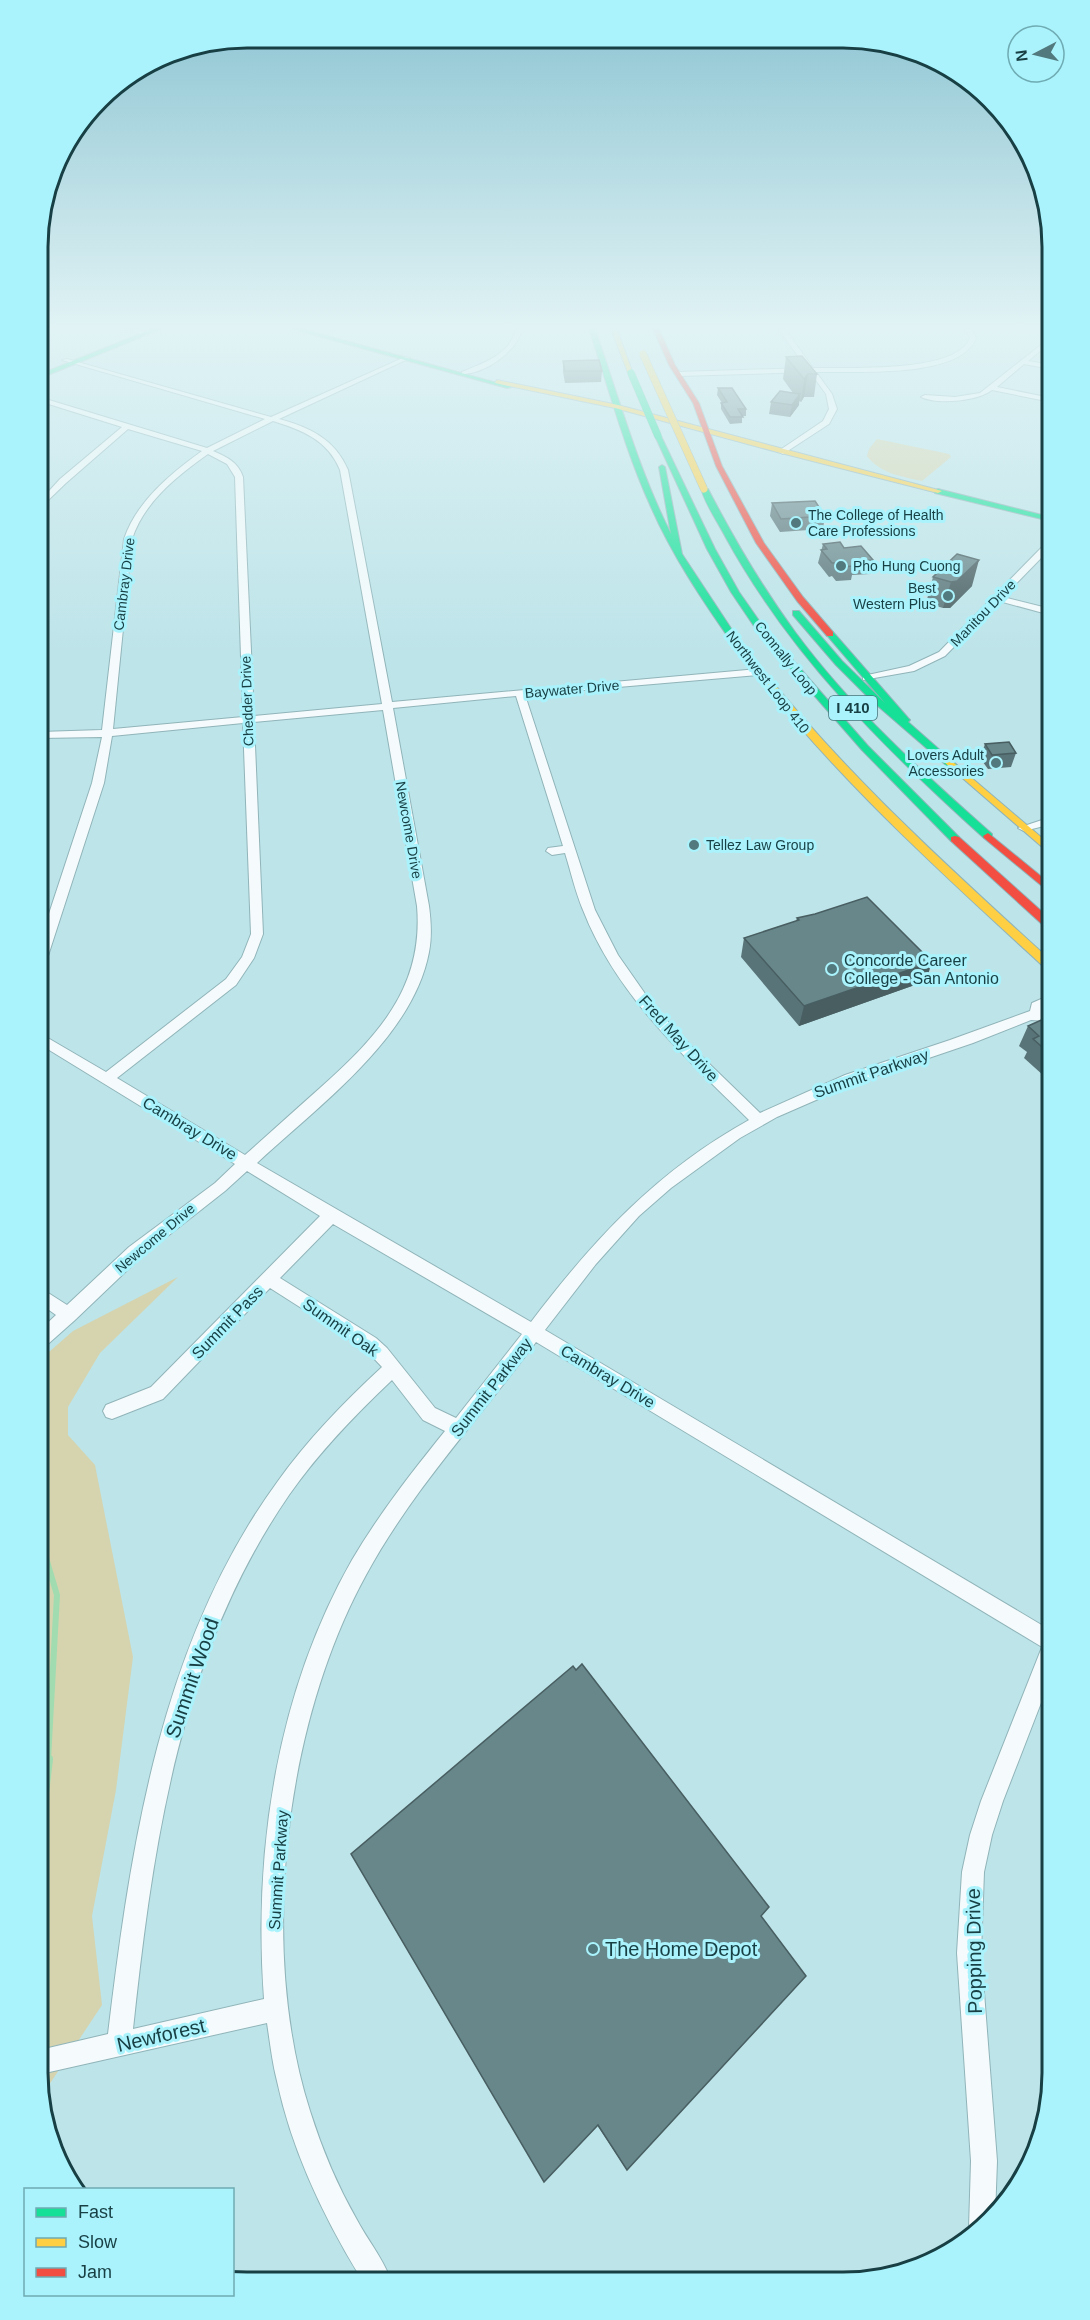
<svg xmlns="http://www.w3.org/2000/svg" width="1090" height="2320" viewBox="0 0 1090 2320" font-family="Arial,sans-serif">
<rect width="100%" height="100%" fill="#bde4e9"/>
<path fill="#d5d4af" d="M877,439L949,454L951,457L922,481C903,477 879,473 867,456L869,449Z
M178,1277L100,1353L68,1407V1435L95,1465L133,1657L116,1790L92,1916L102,2005L45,2091L42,1358L73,1331Z"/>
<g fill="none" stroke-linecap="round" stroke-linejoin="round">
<path stroke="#a1dcb1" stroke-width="6" d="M43,1548L57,1595L48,1760"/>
<path stroke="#a1dcb1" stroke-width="8" d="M44,1802L49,1759"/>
<g stroke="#90b4b9" stroke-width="2">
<path id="street" d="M126,329H137L149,334L146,336Z
M516,329H522C517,352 484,374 462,374V372C483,363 510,355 516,329Z
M778,329H785L813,368C848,367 956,374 970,338L965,329H971L976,338C961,379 855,371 816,372L832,394L837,409L829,424L783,454L779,452L780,450L823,421L829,409L826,394L810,372L678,376L675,374L678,372L807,368Z
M1046,341V346L1028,361L1046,364V368L1024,364L997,387L1046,397V401L992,390C978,401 938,405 921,397L925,395L955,397L980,393Z
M405,357L410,358L279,419C309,427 335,439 348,470L392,702L758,669L763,672L758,675L525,695L595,910L618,955L655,1008L695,1050L760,1113L845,1075L950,1040L1030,1011L1032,1003L1048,996V1006L1043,1010L1048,1011V1021L1031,1020L973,1043L855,1083L777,1117L740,1138L671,1188L639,1216L596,1264L545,1330L1050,1630L1051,1677L1003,1801L992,1835L984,1872L981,1953L997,2161L995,2216L972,2236L969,2228L971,2161L957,1953L962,1872L970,1835L981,1801L1042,1647L536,1342C479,1419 412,1490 366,1575C284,1724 258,1949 310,2111C322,2149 337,2185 357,2220C367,2239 382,2257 390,2278H361C324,2218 292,2151 277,2081C272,2062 270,2042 267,2023L45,2073L44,2049L108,2034C131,1843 161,1641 278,1481C308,1439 344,1402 382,1367L364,1348L270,1288L163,1399L112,1419L106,1417L103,1411L106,1405L151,1387L320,1216L247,1171L225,1191L141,1257L75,1320L48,1344L42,1346V1328L56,1315L42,1305V1289L67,1305L129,1247L215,1183L235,1164L41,1045V1034L106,1072L226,979L242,957L251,934L243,723L112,736L104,783L47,959L41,963L40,941L92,783L102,737L40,738V732L102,730L124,539C137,501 170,474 202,451L128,429L66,483L39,509V502L60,479L122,427L39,401V397L207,448L265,419L62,360L67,359L271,417ZM273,421C302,430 328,440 340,470L382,704L254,716L243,477C238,462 227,457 213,451ZM208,454L227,464L235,477L243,717L113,729L132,539C144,502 177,476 208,454ZM516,696L563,846L548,848L546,851L552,855L565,853C571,872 575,891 583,910C616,995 685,1057 749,1120C657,1171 594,1239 531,1322L257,1163C318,1106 413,1038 429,952C432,937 431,921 429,906L393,708ZM383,710L417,906C424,988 377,1037 320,1088C295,1110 270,1133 245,1155L117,1078L236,985L254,958L263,934L254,722ZM333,1224L522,1334L456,1418L435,1408L387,1348L376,1338L280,1278ZM392,1380L423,1420L445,1431C412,1472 379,1514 352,1560C277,1692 253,1850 264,1999L133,2029C153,1842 180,1653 289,1495C319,1452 355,1415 392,1380Z
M1044,545H1047V552L1003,597L1047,608V614L999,601L945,656L914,671L863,680V676L909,666L939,652Z
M1048,818V825L1024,831L1018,828Z"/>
</g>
<g stroke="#90b4b9" stroke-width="2">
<path id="fast" d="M152,329H161L38,379V375Z
M292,329H303L512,387L507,388Z
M589,329H595C619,398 638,469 671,534L659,467L662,465L665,467L682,554L738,639L737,641H731C701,598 672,555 651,507C625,450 609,389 589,329Z
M658,434L661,436L715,549L739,592L762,625L868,746L959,837V841H951L862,750L756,629L731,592L707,549L655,436Z
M701,487L708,489C734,539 762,587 795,632C851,708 922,772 992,834V838H984C884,748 790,655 725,536C719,524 702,499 701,487Z
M938,489L1046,516V520L935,493L934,491Z
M793,611H799L842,661L885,703L826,634L833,632L908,718L910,720L908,722L959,767V771H953L871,700L836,665L793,615Z"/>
</g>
<g stroke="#90b4b9" stroke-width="2">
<path id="slow" d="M611,329H617L633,374L628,373Z
M659,329L656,332L653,330V329Z
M497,380L618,405L942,491L938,493L781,453L615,408L495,383Z
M731,637H737C829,759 936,856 1048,958V968L1044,967C932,864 819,763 730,639Z
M940,751L1048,843V852L937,756V752Z"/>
</g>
<g stroke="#90b4b9" stroke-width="2">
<path id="jam" d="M653,329H659L675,365L699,403L722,466L764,543L803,597L833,632V636H827L797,601L756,543L716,466L693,403L669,365Z
M988,833L1048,882V891L984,838L983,836Z
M955,836L959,837L1048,917V927L1044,926L951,841V837Z"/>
</g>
<use href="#street" fill="#f5fbfc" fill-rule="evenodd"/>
<use href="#fast" fill="#16e098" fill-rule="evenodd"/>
<use href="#slow" fill="#ffcf43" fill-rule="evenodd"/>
<use href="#jam" fill="#f24e42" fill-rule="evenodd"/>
<g stroke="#90b4b9" stroke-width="8" stroke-linecap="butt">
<path id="fast-bridge" d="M631,373L658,436"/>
</g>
<g stroke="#90b4b9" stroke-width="8" stroke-linecap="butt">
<path id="slow-bridge" d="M643,354L704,489"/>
</g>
<use href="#fast-bridge" stroke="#16e098" stroke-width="7"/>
<use href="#slow-bridge" stroke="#ffcf43" stroke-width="7"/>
</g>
<path fill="#597478" d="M786,357L817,374L814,397H804L801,402L799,401V405L790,417L769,414L771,402L793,393L783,379Z
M563,361L602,371L601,382L565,383L563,372Z
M718,388L746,409V416H742V423L730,424L721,409V403H722L717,395Z
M772,503L825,516L823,529L780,532L770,516Z
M823,544L844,548L873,560L870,574L852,575L851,580L836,581L832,576L829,577L818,563Z
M933,577L972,586L950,608H943L926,603Z
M985,744L1016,753L1011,767L988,769L980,758Z
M797,918L926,981L799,1026L741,957L744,938L796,921Z
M1048,1017V1074L1044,1076L1024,1058L1027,1052L1019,1046L1028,1026Z
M761,1916L627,2170L597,2125Z"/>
<path fill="#485e61" d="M808,374L804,397L801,402L804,379Z
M800,394L799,405L790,417L792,405Z
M979,560L972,586L950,608H943L951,582Z
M932,962L926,981L799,1026L804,1006Z
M1048,1066V1074L1044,1076Z"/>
<path fill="#67878b" stroke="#485e61" stroke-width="1.5" d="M802,356L817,374H808L804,379L786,357Z
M599,360L602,371H565L563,361Z
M718,388H732L746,409H738L743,417H730L721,403L727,402Z
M780,391L800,394L792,405L771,402Z
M815,501L825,516L781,519L772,503Z
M840,542L844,548L861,546L873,560L852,562L854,566L838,567L835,563H832L821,550L827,549L823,544Z
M957,554L979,560L957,581L951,582L933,577Z
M1009,742L1016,753L992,755L985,744Z
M867,897L932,962L804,1006L744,938L799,920L797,918L815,914Z
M1048,1017V1052L1033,1039L1039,1036L1028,1026Z
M582,1664L769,1907L761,1916L806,1976L627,2170L598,2125L544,2182L351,1854L573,1666L576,1670Z"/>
<linearGradient id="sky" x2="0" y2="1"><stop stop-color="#8bc4d2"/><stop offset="0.5" stop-color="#e1f3f5"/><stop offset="1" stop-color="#e1f3f5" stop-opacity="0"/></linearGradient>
<rect width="1090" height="654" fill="url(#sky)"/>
<g fill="#51797e" stroke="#aaf3fc" stroke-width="2">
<circle cx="796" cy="523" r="6"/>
<circle cx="841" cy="566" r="6"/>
<circle cx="948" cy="596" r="6"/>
<circle cx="996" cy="763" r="6"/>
<circle cx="694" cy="845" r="6"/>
<circle cx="832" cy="969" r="6"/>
<circle cx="593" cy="1949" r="6"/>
</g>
<g text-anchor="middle" stroke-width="6" stroke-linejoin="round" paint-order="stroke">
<g font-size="14" fill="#173f44" stroke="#aaf3fc" text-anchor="start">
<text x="808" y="520">The College of Health<tspan x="808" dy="16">Care Professions</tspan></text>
<text x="853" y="571">Pho Hung Cuong</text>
<text x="936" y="593" text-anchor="end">Best<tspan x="936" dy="16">Western Plus</tspan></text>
<text x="984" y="760" text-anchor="end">Lovers Adult<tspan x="984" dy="16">Accessories</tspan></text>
<text x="706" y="850">Tellez Law Group</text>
</g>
<g font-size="14" fill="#173f44" stroke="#aaf3fc">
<text transform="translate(124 584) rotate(-83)" y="5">Cambray Drive</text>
<text transform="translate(983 613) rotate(-46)" y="5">Manitou Drive</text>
<text transform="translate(786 658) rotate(51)" y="5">Connally Loop</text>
<text transform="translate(768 682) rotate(52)" y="5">Northwest Loop 410</text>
<text transform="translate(572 689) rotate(-5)" y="5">Baywater Drive</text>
<text transform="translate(247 701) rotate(-92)" y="5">Chedder Drive</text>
<text transform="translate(409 830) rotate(80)" y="5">Newcome Drive</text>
<text transform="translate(155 1238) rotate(-40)" y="5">Newcome Drive</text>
</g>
<rect fill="#aaf3fc" stroke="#43757b" stroke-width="1.5" x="829" y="696" width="48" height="24" rx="4.5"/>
<g font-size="15" font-weight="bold" fill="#173f44">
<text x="853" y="713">I 410</text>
</g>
<g font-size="16" fill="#173f44" stroke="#aaf3fc" text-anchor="start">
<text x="844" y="966">Concorde Career<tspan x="844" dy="18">College - San Antonio</tspan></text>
</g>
<g font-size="16" fill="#173f44" stroke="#aaf3fc">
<text transform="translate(679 1038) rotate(48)" y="6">Fred May Drive</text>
<text transform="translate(871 1073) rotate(-19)" y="6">Summit Parkway</text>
<text transform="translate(190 1128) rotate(31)" y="6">Cambray Drive</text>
<text transform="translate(227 1322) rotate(-46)" y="6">Summit Pass</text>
<text transform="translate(341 1327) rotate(35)" y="6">Summit Oak</text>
<text transform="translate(608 1376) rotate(31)" y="6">Cambray Drive</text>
<text transform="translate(491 1387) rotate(-52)" y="6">Summit Parkway</text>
<text transform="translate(278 1870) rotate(-86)" y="6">Summit Parkway</text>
</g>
<g font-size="20" fill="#173f44" stroke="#aaf3fc">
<text transform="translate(192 1678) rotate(-71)" y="7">Summit Wood</text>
<text transform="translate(974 1951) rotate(-91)" y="7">Popping Drive</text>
<text transform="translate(161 2035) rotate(-13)" y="7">Newforest</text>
</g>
<g font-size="20" fill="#173f44" stroke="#aaf3fc" text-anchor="start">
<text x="605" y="1956">The Home Depot</text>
</g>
</g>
<path d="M0 0H1090V2320H0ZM247 48H843A199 199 0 0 1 1042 247V2073A199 199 0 0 1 843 2272H247A199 199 0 0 1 48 2073V247A199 199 0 0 1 247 48Z" fill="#aaf3fc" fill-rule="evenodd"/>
<path fill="none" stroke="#173f44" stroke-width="3" d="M247 48H843A199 199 0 0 1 1042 247V2073A199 199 0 0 1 843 2272H247A199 199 0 0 1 48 2073V247A199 199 0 0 1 247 48Z"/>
<rect x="24" y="2188" width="210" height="108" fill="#aaf3fc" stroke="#6fabb2" stroke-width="1.5"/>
<rect x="36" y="2208" width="30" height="9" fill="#16e098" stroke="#6fabb2" stroke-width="1.5"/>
<text x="78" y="2218" font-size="18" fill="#173f44">Fast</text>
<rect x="36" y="2238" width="30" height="9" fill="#ffcf43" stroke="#6fabb2" stroke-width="1.5"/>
<text x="78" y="2248" font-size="18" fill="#173f44">Slow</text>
<rect x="36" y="2268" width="30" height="9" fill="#f24e42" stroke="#6fabb2" stroke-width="1.5"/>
<text x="78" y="2278" font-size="18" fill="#173f44">Jam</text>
<g transform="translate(1036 54) rotate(263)"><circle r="28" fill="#aaf3fc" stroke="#6fabb2" stroke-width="1.5"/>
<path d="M0-4.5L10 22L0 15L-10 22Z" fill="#51797e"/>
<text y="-9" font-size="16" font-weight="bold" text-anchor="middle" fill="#173f44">N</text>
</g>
</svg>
